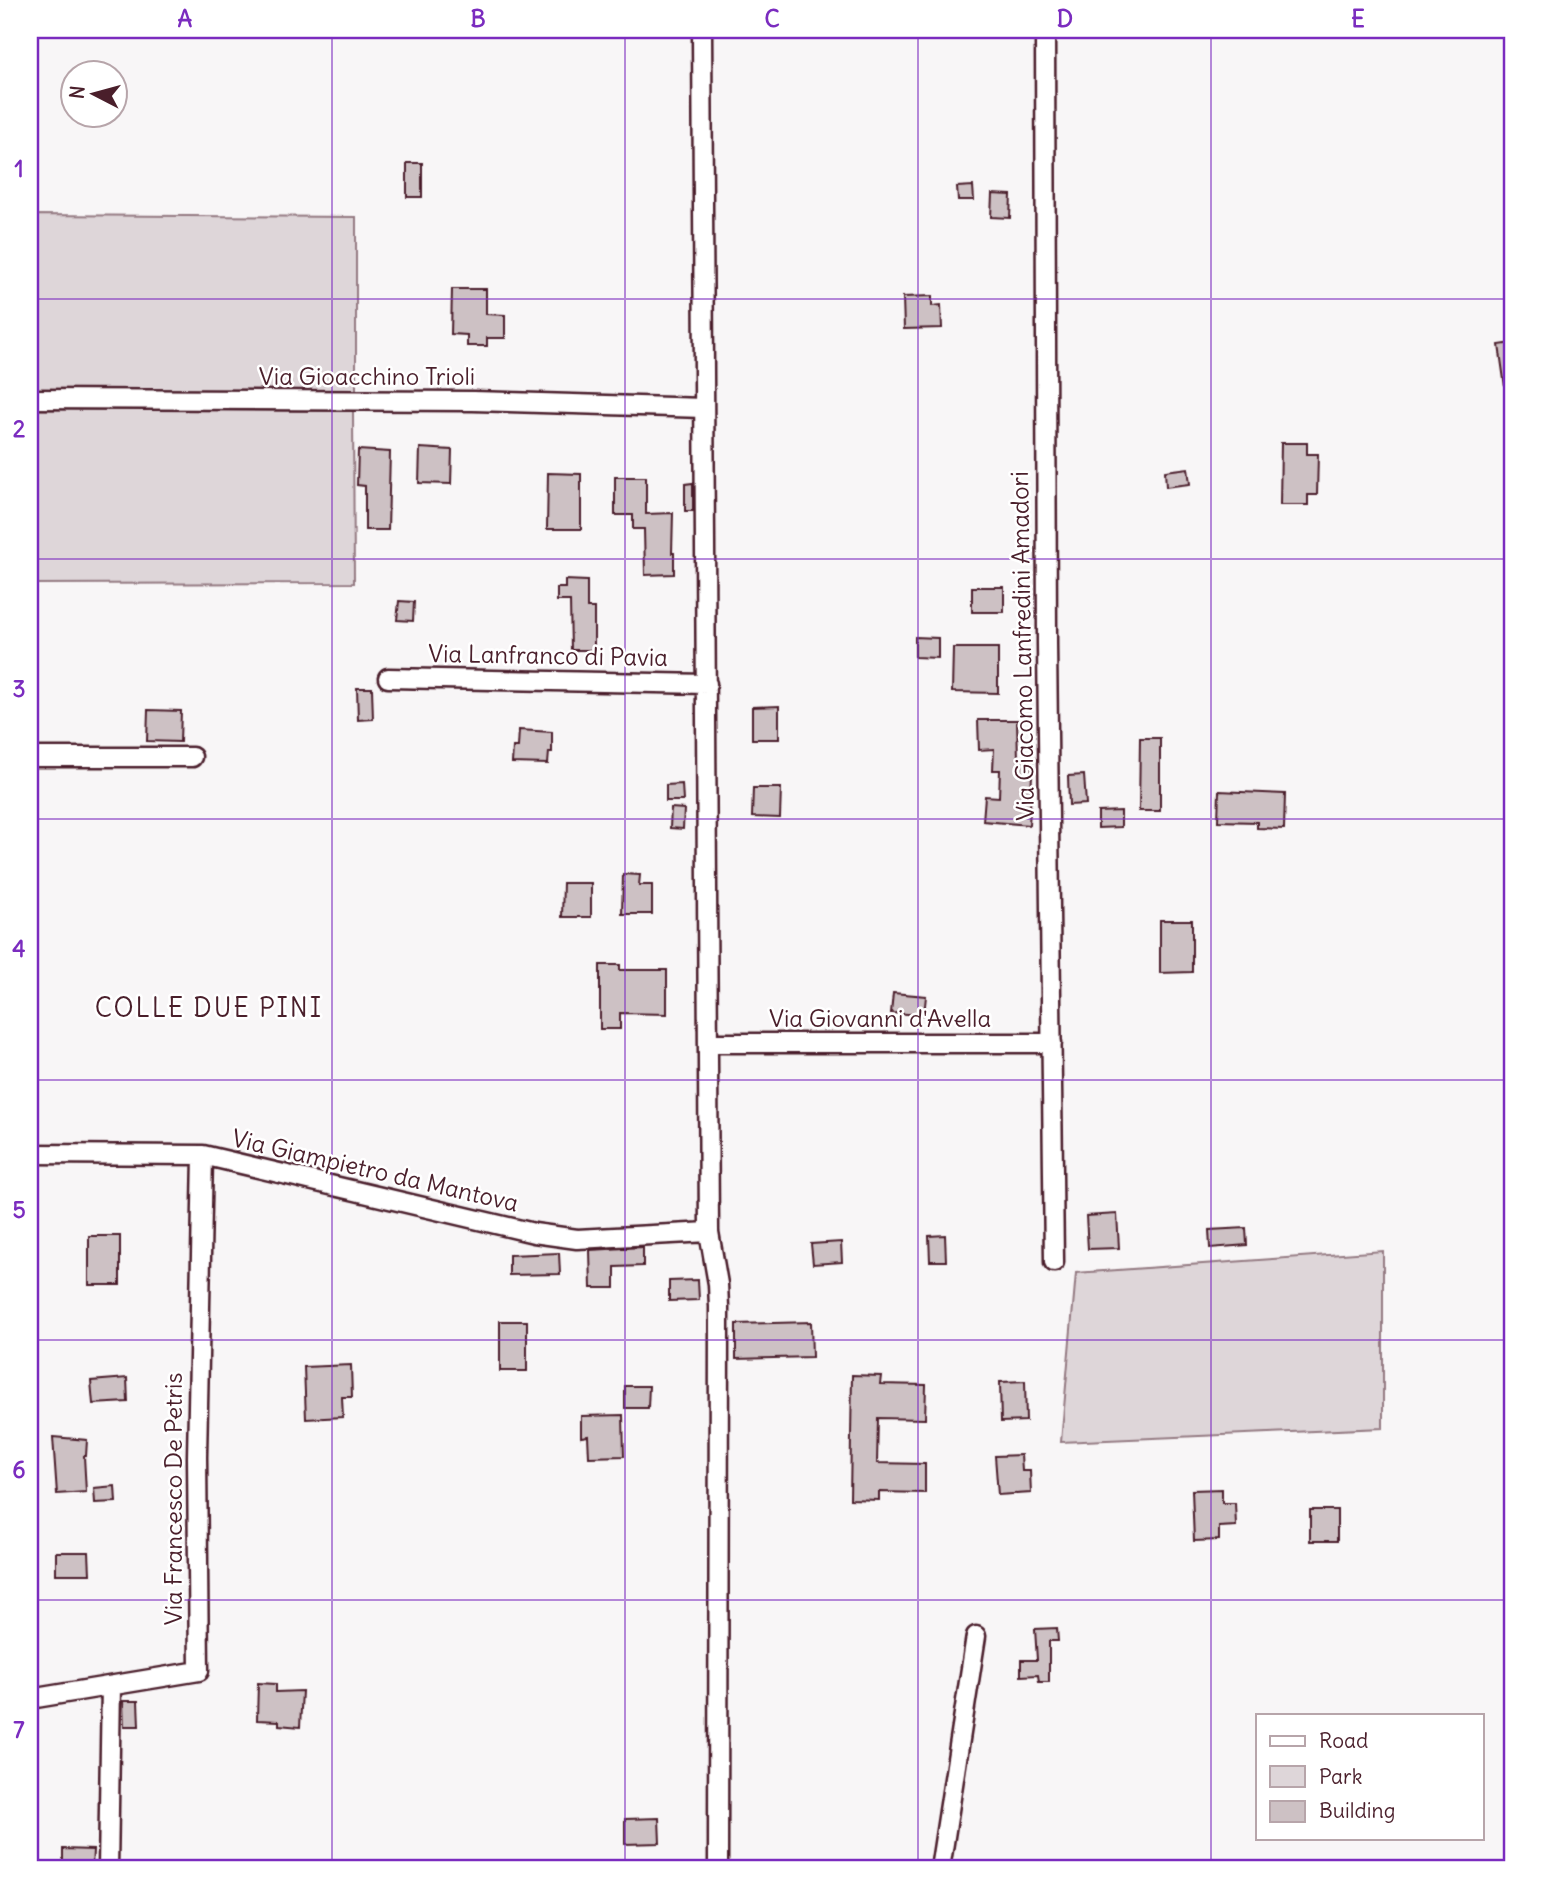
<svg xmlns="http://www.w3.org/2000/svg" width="1543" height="1899" viewBox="0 0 1543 1899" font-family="Delius,sans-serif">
<rect width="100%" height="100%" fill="#f8f6f7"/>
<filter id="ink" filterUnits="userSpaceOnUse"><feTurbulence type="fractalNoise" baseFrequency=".0143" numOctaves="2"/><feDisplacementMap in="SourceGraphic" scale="14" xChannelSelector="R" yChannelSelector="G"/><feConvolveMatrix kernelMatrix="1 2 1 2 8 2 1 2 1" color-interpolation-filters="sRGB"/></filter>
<g filter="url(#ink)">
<path fill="#ded6d9" stroke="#947a82" stroke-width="2" d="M30,215L356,217V390H30Z
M30,409L353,411L354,583L30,584Z
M1383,1251V1428L1061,1442L1076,1273Z"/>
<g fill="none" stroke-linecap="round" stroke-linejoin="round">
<path stroke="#8f747b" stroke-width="5" d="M1227,1869L1248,1867L1267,1869"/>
</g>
<path fill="#cdc1c4" stroke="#4a1f2b" stroke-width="2" d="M407,163H422V197H407Z
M973,186L974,200H958L957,187Z
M992,194L1011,195L1010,218L991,217Z
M452,289H486V314L505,315V338H487V346H467V335L451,334Z
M932,296V306L941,305L942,328L904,329L903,297Z
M1513,343V387H1505L1499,345Z
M1281,443H1307V454H1318L1317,495H1308V505H1280Z
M420,448L452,450L451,484L419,483Z
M358,450L390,452L388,530H365V486L357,485Z
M1188,468L1190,484L1166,487L1165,471Z
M548,473L581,474V529H547Z
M615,477H646V514L673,513L672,553H674V574L645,575L644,529H633V515H615Z
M693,483V511H685V484Z
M565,580L587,581V608H594V650H571L570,601H557V588H565Z
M972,587H1004V612H972Z
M399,601L414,602L413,621L397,620Z
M915,637L938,638V658L915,657Z
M953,648H998V693L952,692Z
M357,688H372L373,719L358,720Z
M779,706V739H752V707Z
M148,710L181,711L180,742L147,741Z
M978,720H1017L1018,759H1033L1029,825L983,821L985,796L999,797L1000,770H993L994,749L979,750Z
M519,730L552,732V752H549L548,764L512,763L513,747H518Z
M1140,738H1160V811H1139Z
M1084,775L1086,804L1069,805L1068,776Z
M682,784L683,801H666V785Z
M753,788H781L780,818L752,817Z
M1219,791L1285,794L1284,829L1257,828V822L1218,821Z
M671,808L684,809L683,829L670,828Z
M1121,811V827L1098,828V812Z
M623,874L640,875L639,885H652V914H622Z
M563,883H591V917H562Z
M1160,920H1192V972L1160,973Z
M600,965H620V970H667V1014L620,1013V1029H600Z
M893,993L926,996L924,1015L891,1013Z
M1117,1214L1119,1248L1088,1249L1086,1216Z
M1246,1228L1247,1245L1210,1248L1209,1230Z
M945,1235L946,1261H930L929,1236Z
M89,1236H120V1285H89Z
M841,1242L842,1262L813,1264L811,1244Z
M643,1247V1266L615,1267V1288H591L590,1250Z
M559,1253L560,1274L509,1275V1255Z
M698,1280L699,1300L669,1301V1281Z
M500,1321H527V1371H500Z
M811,1322L812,1357L736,1359V1324Z
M351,1365L352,1397H342L343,1417L306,1419L304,1367Z
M852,1375L881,1376L880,1384L926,1385L925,1419L878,1418L877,1463L925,1464V1493L879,1492V1500L850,1499Z
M127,1378L128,1402L93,1404L91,1381Z
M1025,1381L1026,1421L1001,1422L1000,1382Z
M625,1386H649L648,1408H625Z
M623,1415L624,1456L589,1457L588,1436L581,1437V1416Z
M53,1437L87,1440L86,1456H84L86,1492L57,1494Z
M1021,1455L1022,1471H1030L1031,1493L998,1495L995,1456Z
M115,1486L116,1502L95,1503L94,1488Z
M1222,1489V1503H1235L1236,1526L1219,1527V1540L1194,1541L1192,1490Z
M1310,1510H1337V1541H1310Z
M56,1552H89L90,1574H56Z
M1057,1628L1058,1641H1049V1682H1039L1038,1675L1021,1676V1660H1037L1035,1629Z
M258,1683L276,1684V1692L302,1691L300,1727L279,1725V1721L257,1720Z
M123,1701H138L139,1726H124Z
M659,1818L660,1843L625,1844V1819Z
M63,1849L93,1850L92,1869H63Z"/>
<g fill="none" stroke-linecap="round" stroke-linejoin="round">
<g stroke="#4a1f2b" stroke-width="23">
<path id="minor" d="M702,30L709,1232L718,1284L719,1307L718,1869
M1045,30L1047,644L1054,1262
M30,399L473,401L704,408
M388,678L707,684
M30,757H192
M709,1043H1052
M30,1154L203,1155L534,1233L577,1239L709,1232
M30,1699L199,1671L197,1457L203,1155
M108,1869L111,1686
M940,1869L976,1636"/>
</g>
<use href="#minor" stroke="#fff" stroke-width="18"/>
</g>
</g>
<path fill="none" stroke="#7b2cbf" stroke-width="2" stroke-opacity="0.55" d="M332,30V1869M625,30V1869M918,30V1869M1211,30V1869M30,299H1513M30,559H1513M30,819H1513M30,1080H1513M30,1340H1513M30,1600H1513"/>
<g text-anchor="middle" stroke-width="5" stroke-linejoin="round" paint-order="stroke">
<g font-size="24" fill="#4a1f2b" stroke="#fff">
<text x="367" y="385">Via Gioacchino Trioli</text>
<text transform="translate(1023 646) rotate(-91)" y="8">Via Giacomo Lanfredini Amadori</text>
<text transform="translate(548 656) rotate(1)" y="8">Via Lanfranco di Pavia</text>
<text x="880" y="1027">Via Giovanni d'Avella</text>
<text transform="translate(375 1171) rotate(13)" y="8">Via Giampietro da Mantova</text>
<text transform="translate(174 1499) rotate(-90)" y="8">Via Francesco De Petris</text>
</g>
<g font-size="26" letter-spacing="2" fill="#4a1f2b" stroke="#fff">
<text x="209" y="1017">COLLE DUE PINI</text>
</g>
</g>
<rect width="1543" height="1899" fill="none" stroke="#fff" stroke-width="77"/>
<rect x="1256" y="1714" width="228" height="126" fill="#ffffff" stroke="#b7a5aa" stroke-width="2"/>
<rect x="1270" y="1736" width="35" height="10" fill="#ffffff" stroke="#b7a5aa" stroke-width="2"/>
<text x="1319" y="1748" font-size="21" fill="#4a1f2b">Road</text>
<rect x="1270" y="1766" width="35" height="21" fill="#ded6d9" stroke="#b7a5aa" stroke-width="2"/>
<text x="1319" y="1784" font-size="21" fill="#4a1f2b">Park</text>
<rect x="1270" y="1801" width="35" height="21" fill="#cdc1c4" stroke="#b7a5aa" stroke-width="2"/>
<text x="1319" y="1818" font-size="21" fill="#4a1f2b">Building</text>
<g transform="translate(94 94) rotate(276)"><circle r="33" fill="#ffffff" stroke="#b7a5aa" stroke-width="2"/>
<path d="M0-5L12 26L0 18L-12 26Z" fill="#4a1f2b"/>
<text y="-10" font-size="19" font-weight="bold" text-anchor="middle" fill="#4a1f2b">N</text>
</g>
<rect x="38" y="38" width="1466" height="1822" fill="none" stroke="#7b2cbf" stroke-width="2.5"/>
<g font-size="23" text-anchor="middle" font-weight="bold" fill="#7b2cbf">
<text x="185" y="27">A</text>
<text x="478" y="27">B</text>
<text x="772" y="27">C</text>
<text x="1065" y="27">D</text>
<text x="1358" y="27">E</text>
<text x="19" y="177">1</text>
<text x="19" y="437">2</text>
<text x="19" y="697">3</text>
<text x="19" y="957">4</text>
<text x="19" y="1218">5</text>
<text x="19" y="1478">6</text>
<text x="19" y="1738">7</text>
</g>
</svg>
